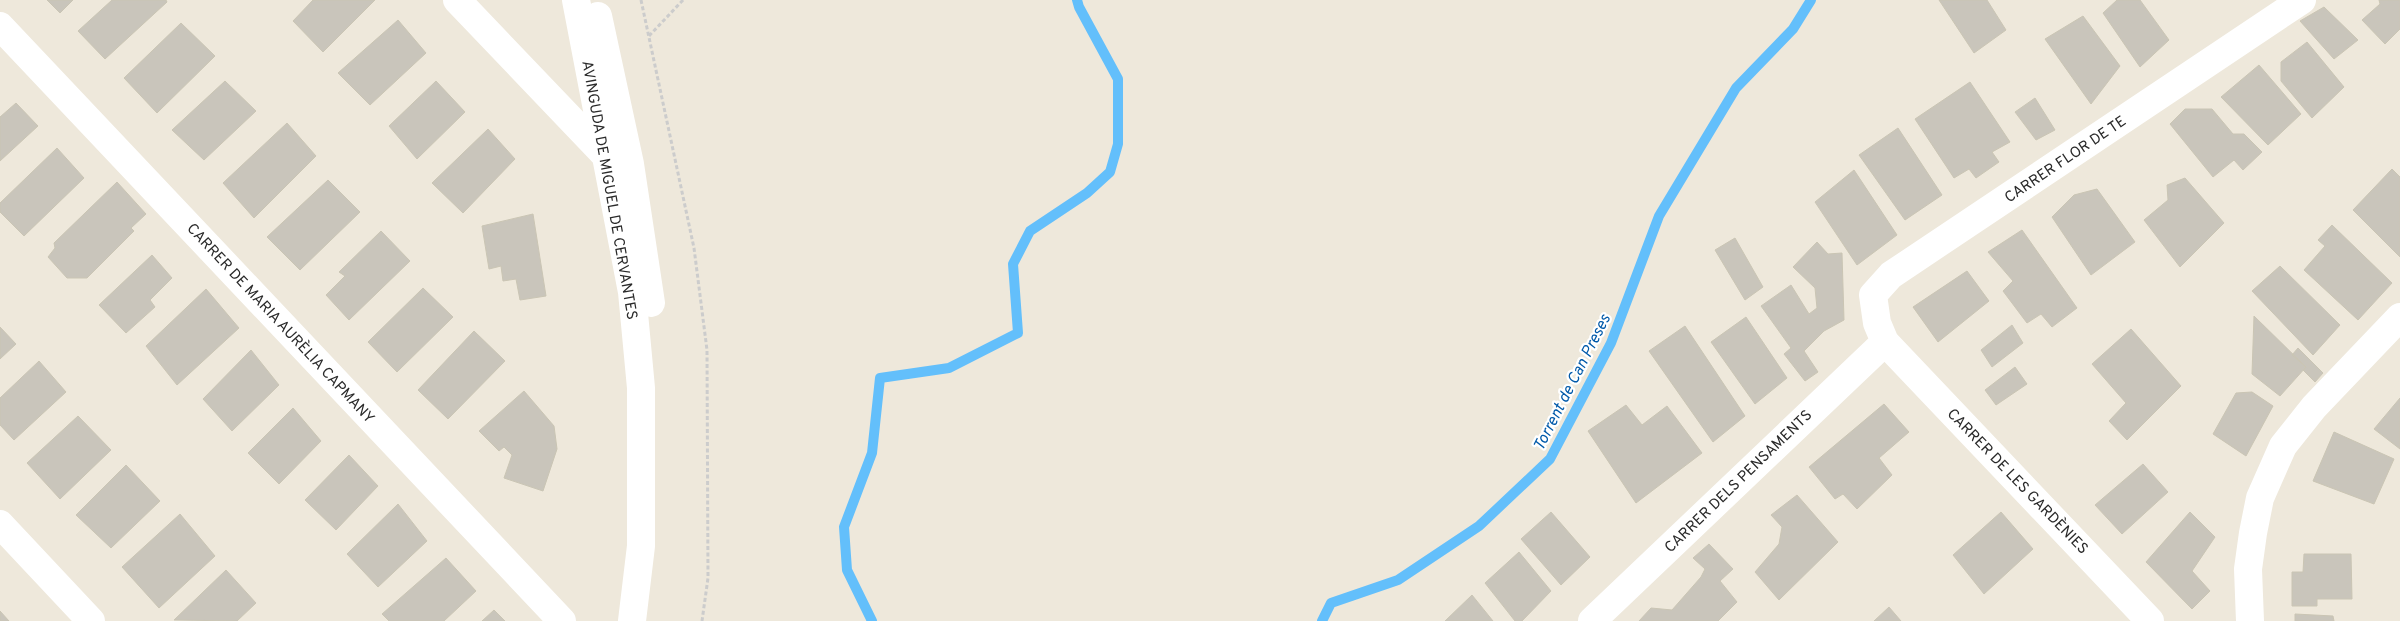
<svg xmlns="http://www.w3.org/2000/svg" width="2400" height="621" viewBox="0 0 2400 621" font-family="Overpass,sans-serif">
<rect width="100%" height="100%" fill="#eee8db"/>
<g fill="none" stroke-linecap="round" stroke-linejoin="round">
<path stroke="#63bffb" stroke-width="10" d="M872,621L847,570L844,527L872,453L880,378L949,368L1018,333L1013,264L1030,231L1087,193L1110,172L1118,144V79L1079,7L1077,0
M1322,621L1331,603L1398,580L1479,526L1550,459L1611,343L1659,216L1736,88L1793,29L1811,0"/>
</g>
<path fill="#c9c5bb" stroke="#cac5b4" d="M47,0H73L60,13Z
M112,0H166L167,2L105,59L78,31Z
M313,0H375L323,52L293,21Z
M1939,0H1987L2006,30L1974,53Z
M2117,0H2140L2169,40L2140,67L2103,13Z
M2379,0H2400V29L2385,44L2362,20L2380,4Z
M2324,7L2358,40L2334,59L2300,21Z
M2083,16L2120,66L2091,104L2045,39Z
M398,20L426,53L370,105L338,73Z
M181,23L215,56L157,113L124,78Z
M2307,42L2344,87L2312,118L2281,81V62Z
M2259,65L2301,114L2268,145L2221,97Z
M225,81L256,111L204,160L172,130Z
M436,81L465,112L417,159L389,126Z
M1970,82L2010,142L1992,152L1999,162L1976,178L1969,169L1954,178L1915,119Z
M2035,98L2055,130L2036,140L2015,112Z
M16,103L38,126L0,161V117Z
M2185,109H2212L2233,134H2244L2262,152L2243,170L2234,160L2213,177L2170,124Z
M287,123L316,156L254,218L223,183Z
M1898,128L1942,195L1905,220L1859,155Z
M488,129L515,159L463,213L432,183Z
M57,148L84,178L24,236L0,212V203Z
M2392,169L2400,177V257L2353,210Z
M1854,170L1897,235L1857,265L1815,202Z
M2185,178L2224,223L2180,267L2144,220L2168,200L2167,185Z
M328,180L360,212L300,270L267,237Z
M117,182L146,214L131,228L134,231L87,278H67L48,257L55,248L54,243Z
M2097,189L2135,242L2091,275L2052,217L2074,195Z
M533,214L546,296L520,300L516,279L503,281L501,266L489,269L482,226Z
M2332,225L2392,283L2358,320L2304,270L2325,246L2318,240Z
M2022,230L2077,308L2052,327L2041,314L2027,323L2003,291L2013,281L1988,252Z
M381,231L410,261L349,320L326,295L345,276L339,272Z
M1735,238L1763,287L1745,300L1715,250Z
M1817,242L1828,254L1842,253L1844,320L1824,331L1804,351L1818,372L1805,381L1784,354L1791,348L1761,306L1791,285L1809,314L1817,308L1815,288L1793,267Z
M152,255L172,278L150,300L155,307L126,333L99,305Z
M2280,266L2340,325L2313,355L2252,291Z
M1967,271L1989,301L1938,342L1913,307Z
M423,288L453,317L397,372L368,342Z
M206,289L239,328L177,385L146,346Z
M2254,316L2306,367L2280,396L2252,374Z
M1746,317L1787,378L1755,404L1711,342Z
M2012,325L2023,343L1992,367L1981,350Z
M1685,326L1745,416L1713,442L1649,351Z
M0,327L16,344L0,359Z
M2131,329L2181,386L2127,440L2109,421L2126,403L2092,364Z
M474,331L505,361L448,419L418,390Z
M2298,348L2323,373L2315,382L2303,370L2306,367L2292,355Z
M251,350L279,385L232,431L203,399Z
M39,361L66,392L14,440L0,425V398Z
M2015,367L2027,384L1996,405L1985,390Z
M524,391L554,426L557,449L543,491L504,478L512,455L504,447L499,451L479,431Z
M2252,392L2273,406L2246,456L2213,434L2236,393Z
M2400,398V449L2374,429Z
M1884,404L1909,432L1879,458L1892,475L1857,509L1843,494L1835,499L1809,467Z
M1626,405L1642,425L1667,406L1702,453L1636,503L1588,431Z
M293,408L321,441L279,484L248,453Z
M78,416L111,450L60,499L27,463Z
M2334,432L2394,459L2374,504L2313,481Z
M349,455L378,486L336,530L305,500Z
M2143,464L2168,492L2122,534L2095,505Z
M126,465L160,501L111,548L76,515Z
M1797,495L1838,542L1779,600L1755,572L1779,544L1782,527L1771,515Z
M398,504L427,541L378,587L347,554Z
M1551,512L1590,557L1561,585L1521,539Z
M2001,512L2033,549L1984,594L1953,555Z
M2190,512L2215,537L2192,571L2210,591L2192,609L2146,562Z
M180,514L215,556L159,608L122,567Z
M1709,544L1733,569L1720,581L1737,602L1718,621H1639L1651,608L1672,610L1701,577L1705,569L1693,558Z
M1519,552L1551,591L1522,621H1515L1485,583Z
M2304,554H2351L2352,599H2317V606H2292V572H2303Z
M446,558L476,591L444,621H389L382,614Z
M226,570L256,603L237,621L174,620Z
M1472,595L1493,621H1445Z
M1889,607L1901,621H1874Z
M494,610L505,621H482Z
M0,611L9,621H0Z
M2295,614L2333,616L2334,621H2295Z"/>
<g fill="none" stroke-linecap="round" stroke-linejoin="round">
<path stroke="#ccc" stroke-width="3" stroke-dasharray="4 2.5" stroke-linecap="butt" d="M641,0L694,248L707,350L708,578L702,621
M649,36L683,0"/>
<path stroke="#fff" stroke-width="28" d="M457,0L606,156
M576,0L632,292L641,388V546L632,621
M598,16L630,164L651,303
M0,26L562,621
M0,524L91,621
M1592,621L1885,342
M2150,621L1885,342L1877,323L1873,295L1891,275L2302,0
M2250,621L2248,569L2253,533L2260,498L2283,446L2314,407L2400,317"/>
</g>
<g text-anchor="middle" stroke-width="4.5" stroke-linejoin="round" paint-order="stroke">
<g font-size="15" fill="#2a2a2a" stroke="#fff">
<text transform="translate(2065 159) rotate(-34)" y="5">CARRER FLOR DE TE</text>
<text transform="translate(610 190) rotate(80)" y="5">AVINGUDA DE MIGUEL DE CERVANTES</text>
<text transform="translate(281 323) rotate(47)" y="5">CARRER DE MARIA AURÈLIA CAPMANY</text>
<text transform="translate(1738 481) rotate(-44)" y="5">CARRER DELS PENSAMENTS</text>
<text transform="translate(2018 481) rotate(46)" y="5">CARRER DE LES GARDÈNIES</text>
</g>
<g font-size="16" font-style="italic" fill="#0059a9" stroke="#fff">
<text transform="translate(1571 382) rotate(-63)" y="6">Torrent de Can Preses</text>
</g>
</g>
</svg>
